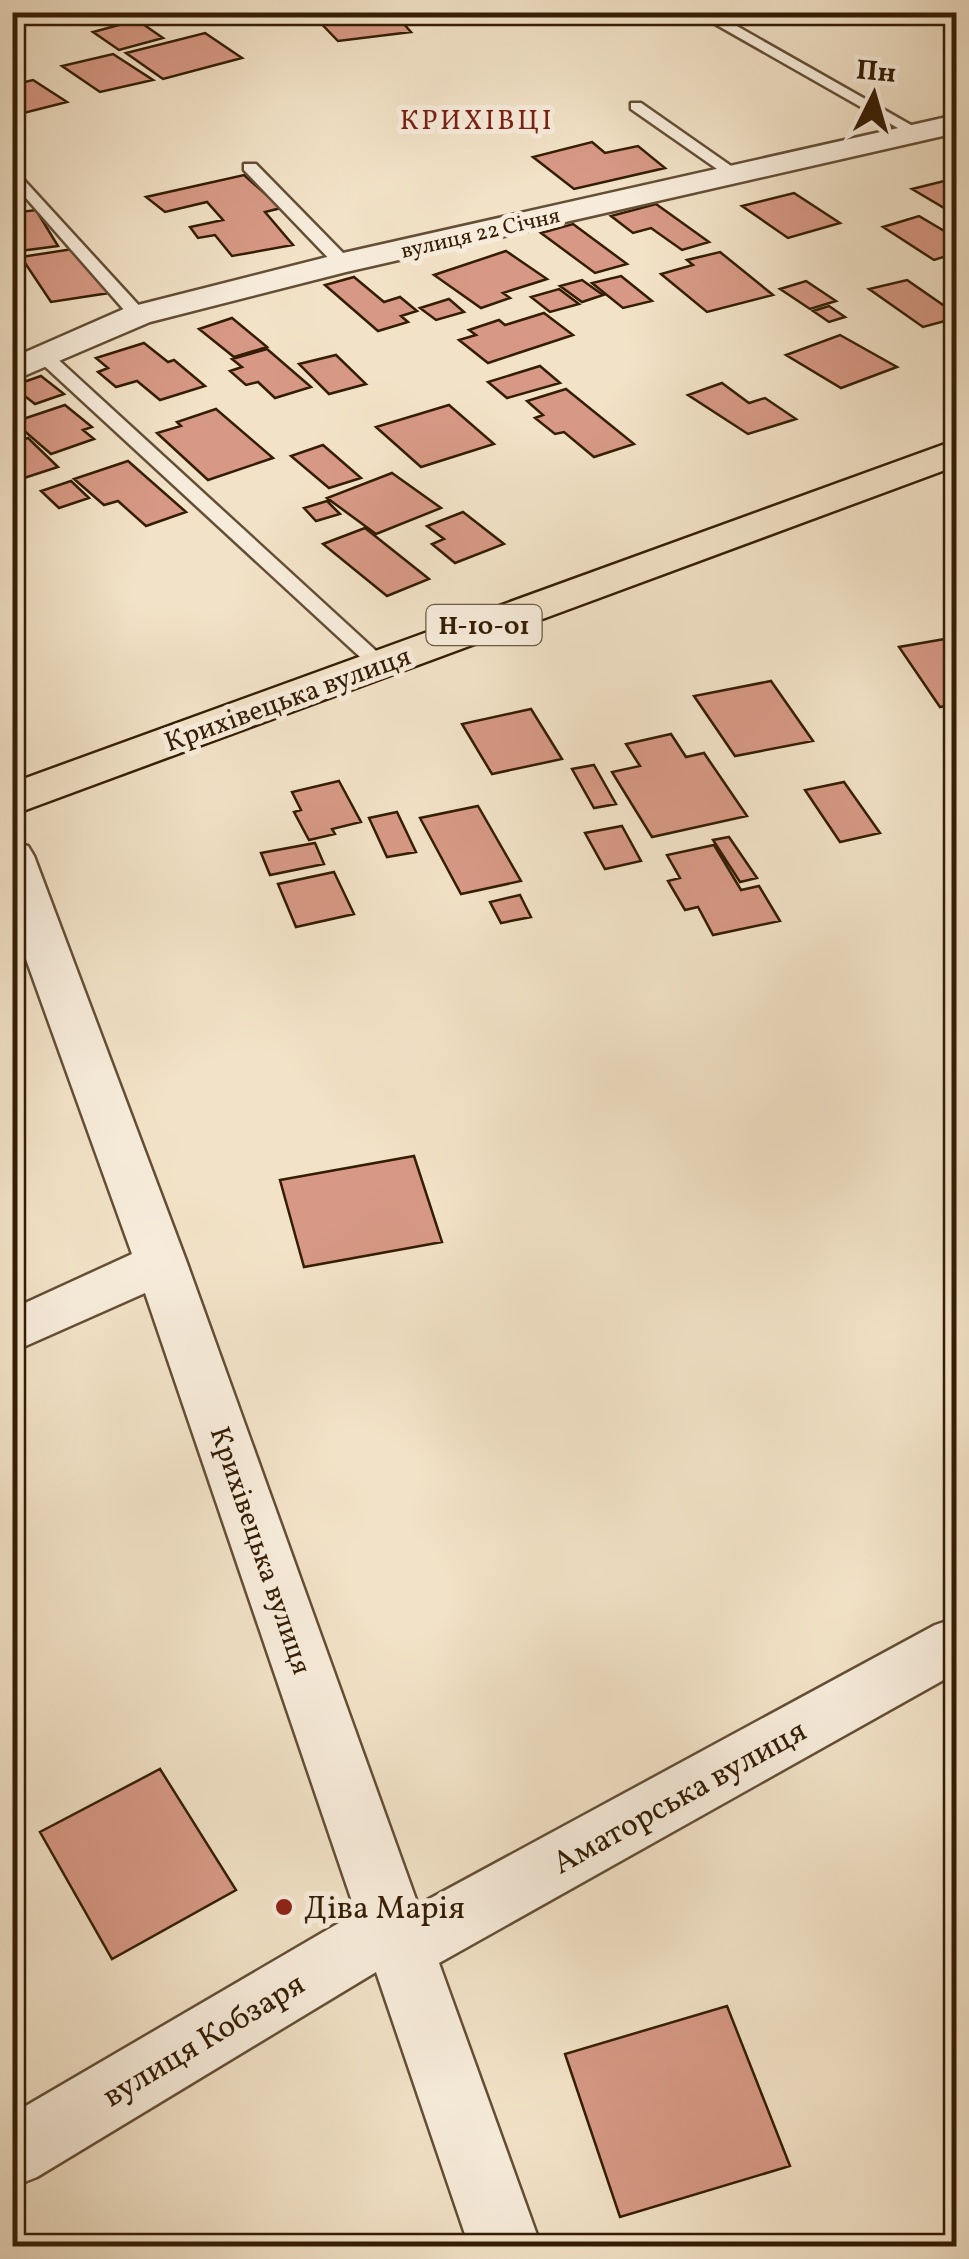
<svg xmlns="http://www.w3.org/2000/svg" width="969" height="2259" viewBox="0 0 969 2259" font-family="Vollkorn,serif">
<rect width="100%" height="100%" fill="#f2e2c7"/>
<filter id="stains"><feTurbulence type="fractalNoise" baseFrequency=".002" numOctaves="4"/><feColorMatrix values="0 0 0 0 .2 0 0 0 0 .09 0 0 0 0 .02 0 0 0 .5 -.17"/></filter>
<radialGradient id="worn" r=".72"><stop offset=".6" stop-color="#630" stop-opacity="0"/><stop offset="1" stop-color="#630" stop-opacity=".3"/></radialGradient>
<path fill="#d79985" stroke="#341d04" stroke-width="2.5" d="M393,12L411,32L338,41L311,13Z
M137,20L163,38L119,50L93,32Z
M205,33L242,58L163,79L126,53Z
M113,54L153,80L100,92L62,66Z
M33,80L67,102L12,116V85Z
M592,142L605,153L638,146L665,168L574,189L533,157Z
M244,175L281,208L265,212L293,245L232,256L215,235L198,238L190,227L223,220L207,202L165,212L146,197Z
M956,178V215L912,189Z
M794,193L840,223L788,238L742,206Z
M656,204L709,242L682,250L651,228L633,233L611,216Z
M36,210L58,246L12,252V213Z
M919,216L956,238V253L934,260L883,227Z
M573,224L627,264L595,273L541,233Z
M79,248L109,293L51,302L21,257Z
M506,251L547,279L503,293L510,298L481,308L434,275Z
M720,252L773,295L707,312L661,274L693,265L687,260Z
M621,276L652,301L623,308L592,283Z
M354,277L384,302L400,297L417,311L401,316L408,322L378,331L325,285Z
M582,280L603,295L582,302L560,286Z
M907,280L956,314V318L923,327L869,289Z
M806,281L836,301L810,309L780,289Z
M559,289L579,304L550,312L531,297Z
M449,299L464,312L436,320L420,308Z
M829,306L845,317L829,322L813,311Z
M544,313L573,335L488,363L459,340L476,335L469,330L499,320L505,325Z
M232,318L267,347L234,357L199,329Z
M840,335L897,367L841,388L786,355Z
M144,343L168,362L174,360L205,386L160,400L137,381L116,387L98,372L108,368L96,358Z
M267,349L311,387L275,398L258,382L246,385L230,371L242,367L232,359Z
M336,355L366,384L329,394L299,364Z
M540,366L560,383L507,398L488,382Z
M41,376L64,394L35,404L12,386Z
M722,383L749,403L765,398L796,419L748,434L688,395Z
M566,389L634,444L594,457L564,432L555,434L535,418L543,415L527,401Z
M65,405L92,427L83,430L94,439L51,454L14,422Z
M449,405L494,444L421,467L376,427Z
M216,409L273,458L208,480L157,433L181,426L177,422Z
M28,438L58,467L24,478L12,467V443Z
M323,445L361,478L329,488L291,456Z
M128,461L186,512L146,526L118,501L104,505L74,479Z
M392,473L441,508L376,534L327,498Z
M71,481L89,498L59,508L41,491Z
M327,501L340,514L316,521L304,508Z
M463,512L504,544L455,563L432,544L444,539L427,526Z
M365,528L429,579L387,596L323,544Z
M956,637V704L940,707L899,647Z
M771,681L813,741L735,756L694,696Z
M531,709L562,759L492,774L462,724Z
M671,734L686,757L704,753L747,816L652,837L612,772L640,766L626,744Z
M594,765L616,804L594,808L572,769Z
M339,781L361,822L332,829L335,834L309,840L294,812L301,810L292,792Z
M844,782L880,833L840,842L805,790Z
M478,806L521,881L461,894L420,818Z
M397,812L416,852L387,857L369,818Z
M622,826L641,861L605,869L585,833Z
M729,837L757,878L740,882L713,840Z
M315,843L324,864L270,875L261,853Z
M714,845L741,890L759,886L780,921L713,935L698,907L685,910L668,881L680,878L667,855Z
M334,872L354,914L296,927L278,884Z
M520,895L531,917L501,923L490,902Z
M414,1156L442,1242L304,1267L280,1180Z
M160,1769L236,1890L112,1959L40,1832Z
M727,2006L790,2166L620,2217L565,2054Z"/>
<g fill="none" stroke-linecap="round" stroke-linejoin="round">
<g stroke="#644e35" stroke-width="5">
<path id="lane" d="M694,12H712L925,133L912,136Z
M631,103H641L744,175L730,178L631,109Z
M244,164H256L349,259V267H337L244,170Z
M12,167L144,311V319H132L12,182Z
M45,352L51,353L386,660L389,664L386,668H372L39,361V353Z"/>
</g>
<g stroke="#644e35" stroke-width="5">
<path id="street" d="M956,115V133L346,272L150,322L12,381V358L126,308L343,253Z
M12,842L28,846L34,856L187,1263L418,1905L935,1625L956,1618V1673L439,1963L541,2246H469L376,1972L37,2177L12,2187V2114L356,1913L145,1293L12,1352V1309L132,1254L12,920Z"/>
</g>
<g stroke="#341d04" stroke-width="5">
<path id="primary" d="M956,440V466L12,815V783Z"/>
</g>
<use href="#lane" fill="#f7ecdb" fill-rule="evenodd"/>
<use href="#street" fill="#f7ecdb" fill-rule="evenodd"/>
<use href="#primary" fill="#f2e2c7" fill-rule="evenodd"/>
</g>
<circle fill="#8f2418" stroke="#f7ecdb" stroke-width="4" cx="284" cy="1907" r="10"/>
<g text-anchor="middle" stroke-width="10" stroke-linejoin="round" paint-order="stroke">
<g font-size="22" fill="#341d04" stroke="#f7ecdb">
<text transform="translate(480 232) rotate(-13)" y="8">вулиця 22 Січня</text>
</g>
<rect fill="#f7ecdb" stroke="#6e5b44" stroke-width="2.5" x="426.5" y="605" width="115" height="40" rx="8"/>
<g font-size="25" font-weight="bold" fill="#341d04">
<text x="484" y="634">Н-10-01</text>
</g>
<g font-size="28" letter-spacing="2.5" fill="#7a1f14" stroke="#f7ecdb">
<text x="477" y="129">КРИХІВЦІ</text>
</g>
<g font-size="28" fill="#341d04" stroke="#f7ecdb">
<text transform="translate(287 698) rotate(-20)" y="10">Крихівецька вулиця</text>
<text transform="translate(262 1550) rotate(71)" y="10">Крихівецька вулиця</text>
</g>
<g font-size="32" fill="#341d04" stroke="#f7ecdb">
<text transform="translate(679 1796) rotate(-29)" y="11">Аматорська вулиця</text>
<text transform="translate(203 2039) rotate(-31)" y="11">вулиця Кобзаря</text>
</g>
<g font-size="32" fill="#341d04" stroke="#f7ecdb" text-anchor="start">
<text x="304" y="1918">Діва Марія</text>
</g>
</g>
<rect width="969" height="2259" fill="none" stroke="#f2e2c7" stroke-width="50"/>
<rect x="15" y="15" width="939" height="2229" fill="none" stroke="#341d04" stroke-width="5"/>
<rect x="25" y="25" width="919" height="2209" fill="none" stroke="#341d04" stroke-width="2.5"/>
<g transform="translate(874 95) rotate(5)" stroke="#f7ecdb" stroke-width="8" paint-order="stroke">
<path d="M0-8L18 38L0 25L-18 38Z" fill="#341d04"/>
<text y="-15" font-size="28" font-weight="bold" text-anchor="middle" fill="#341d04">Пн</text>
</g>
<rect width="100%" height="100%" filter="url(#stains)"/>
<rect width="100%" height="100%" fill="url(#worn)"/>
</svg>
